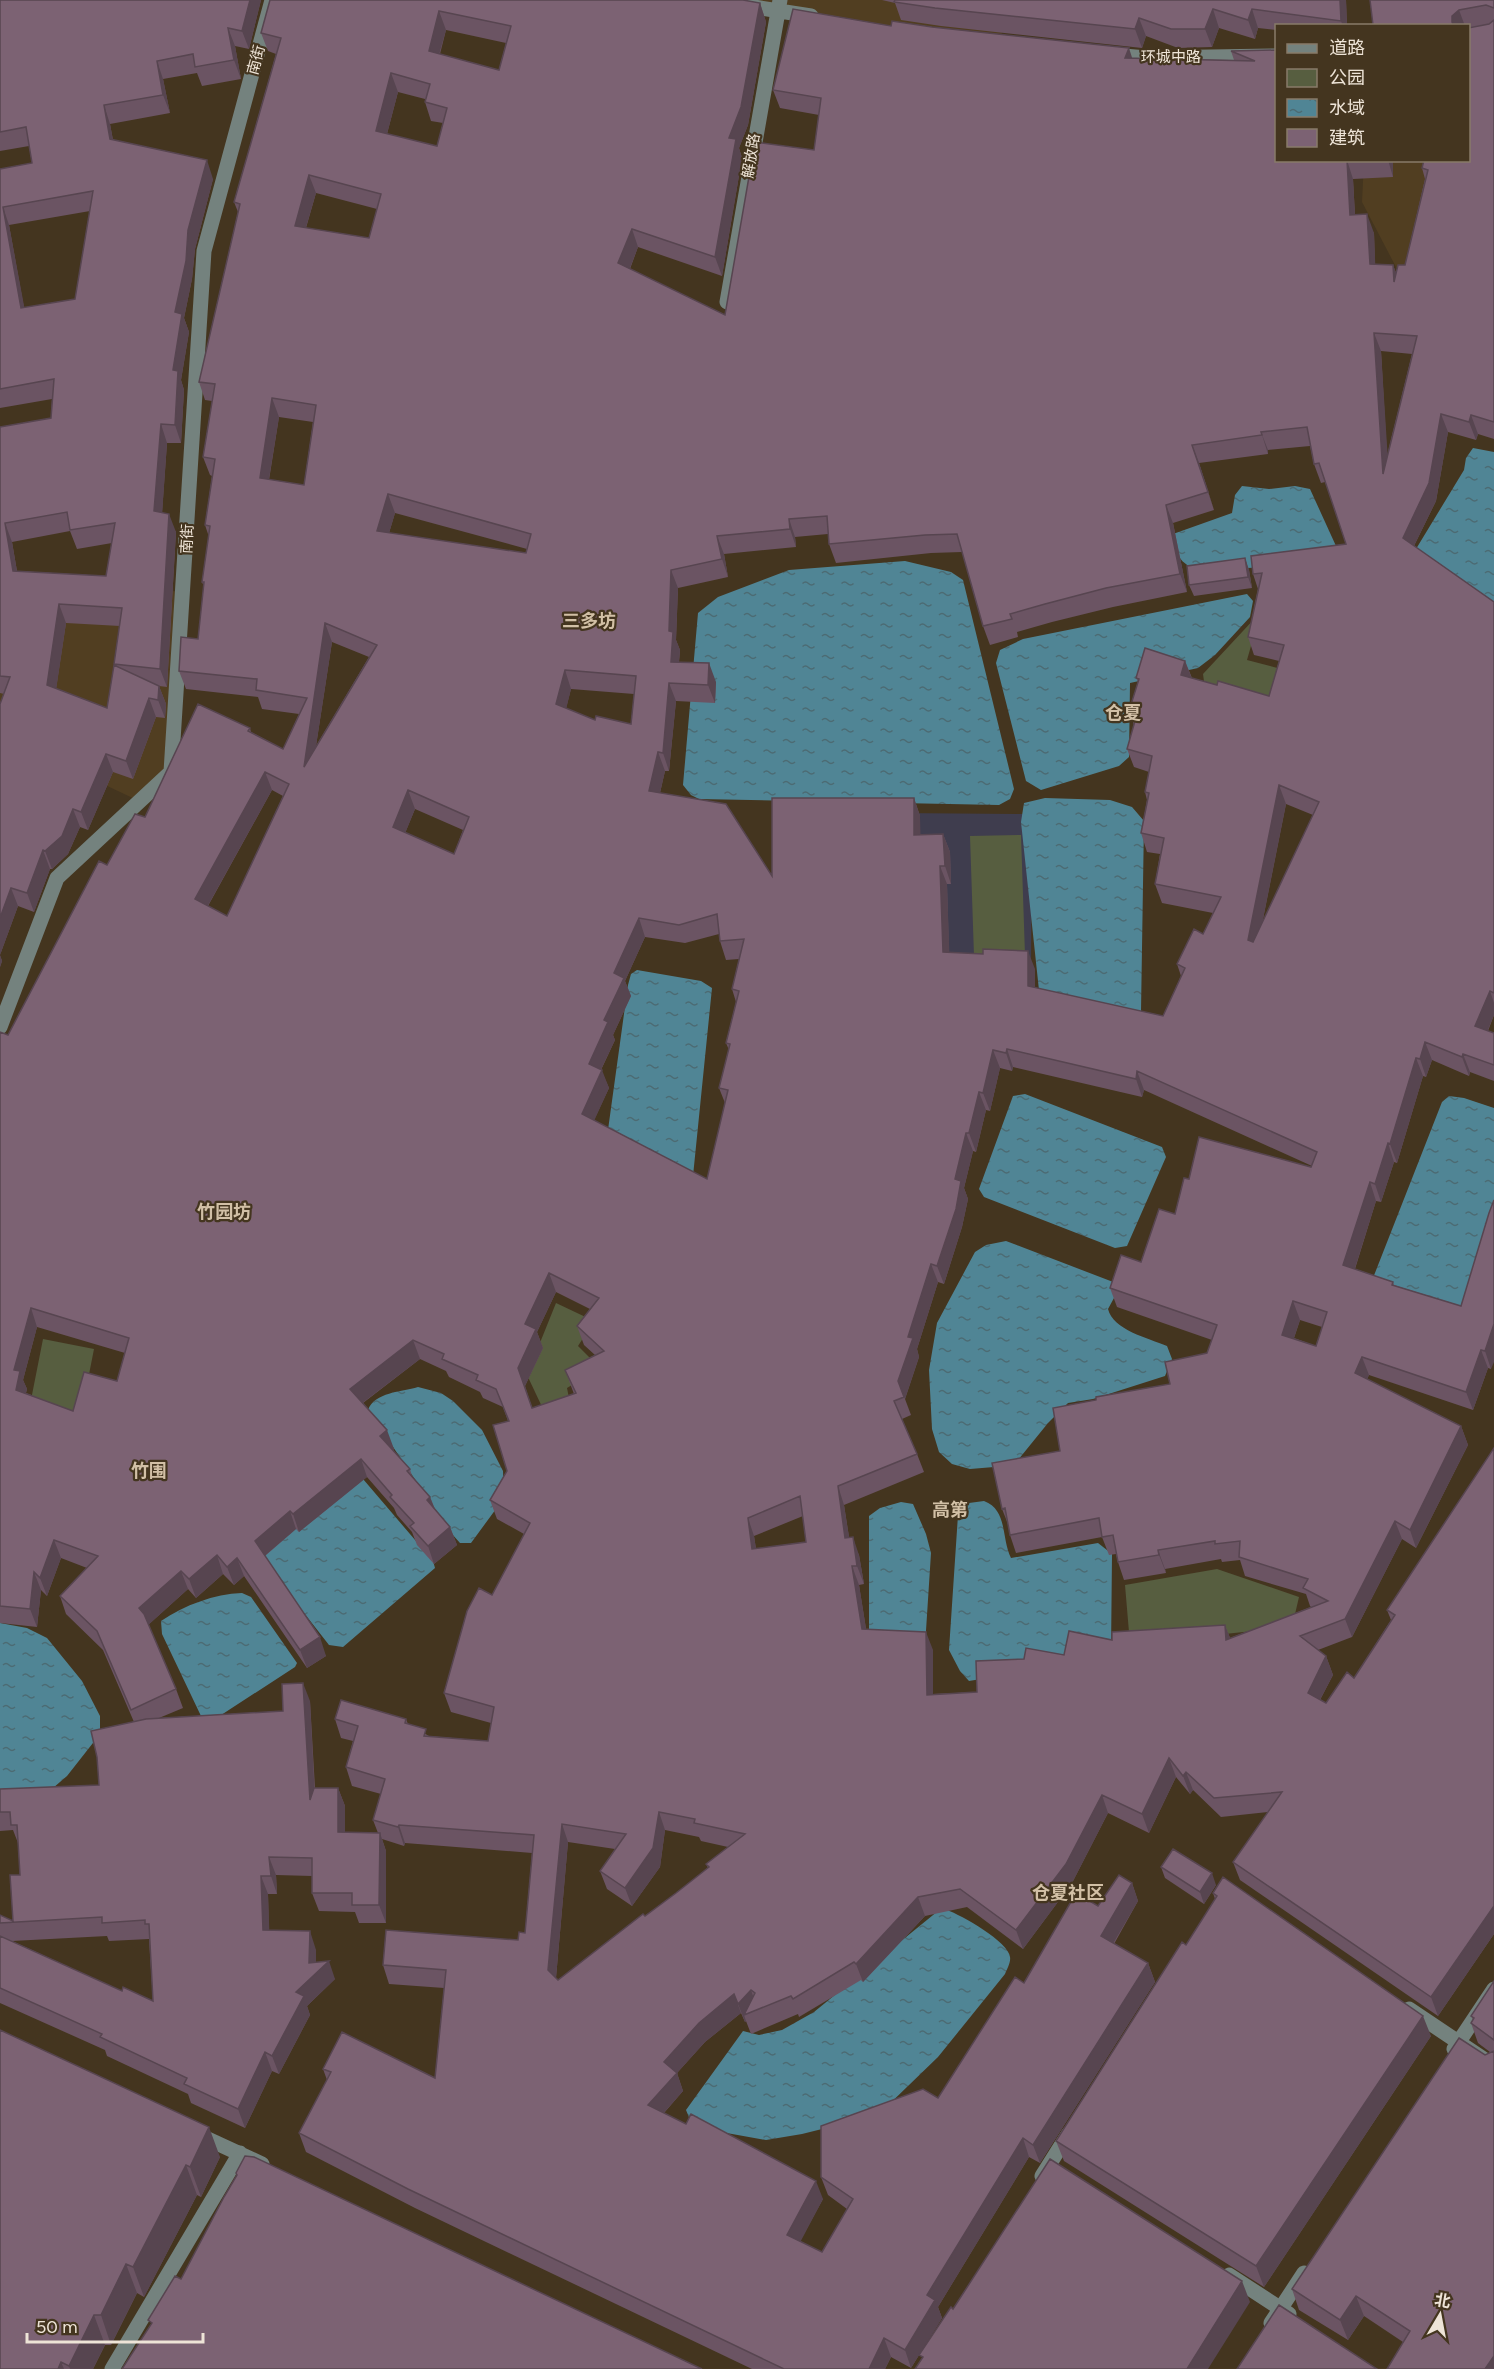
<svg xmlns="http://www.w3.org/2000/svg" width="1494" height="2369" viewBox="0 0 1494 2369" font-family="Figtree,'Noto Sans SC',sans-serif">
<defs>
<pattern id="water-ripples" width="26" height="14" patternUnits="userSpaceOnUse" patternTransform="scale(1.5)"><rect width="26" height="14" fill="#508595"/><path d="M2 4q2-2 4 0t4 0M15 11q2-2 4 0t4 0" fill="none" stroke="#4c6b73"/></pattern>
</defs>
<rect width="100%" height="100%" fill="#44351f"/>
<path fill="#513e21" d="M710,0H1008L1000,43Z
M1468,160L1494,290L1397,269L1362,202L1364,161Z
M44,579L183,592L171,772L139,801L0,735V649Z"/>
<path fill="#3f3d4e" d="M773,812L1032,814L1031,965L985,994Z"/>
<path fill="#575e40" d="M1256,617L1259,618L1247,660L1281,669L1272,706L1205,689L1203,674Z
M1021,835L1025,955L974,956L970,836Z
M556,1303L594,1321L578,1346L600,1368L567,1388L570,1403L544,1411L527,1375Z
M43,1339L94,1349L80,1420L29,1410Z
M1217,1569L1299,1597L1292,1627L1130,1644L1125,1585Z"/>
<path fill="url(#water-ripples)" d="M1473,448L1494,452V619L1416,549L1464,470L1466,458Z
M1242,486L1269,489L1295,486L1310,489L1336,546L1327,563L1199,571C1178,562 1177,556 1173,534L1232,513L1235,495Z
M905,561L951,572L963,580L1014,789L1010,799L999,805L699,799L691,795L683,785L698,613L718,597L789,570Z
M1247,594L1253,601L1250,617L1215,655L1198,668L1130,683L1129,757L1119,766L1041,790L1026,781L996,663L1000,650L1023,639Z
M1045,798L1110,800L1132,807L1144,821L1141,1011L1133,1027L1041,1009L1021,822L1024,803Z
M637,970L701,981L712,988L693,1176L608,1130L628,985L631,974Z
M1025,1094L1162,1147L1166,1157L1127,1246L1115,1248L984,1197L979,1189L1013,1096Z
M1449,1096L1464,1098L1494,1108V1203L1463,1312L1373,1278L1442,1102Z
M1006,1241L1121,1285L1108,1309C1113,1330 1148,1338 1167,1346L1172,1359L1165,1376L1093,1399L1068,1403L1048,1423L1018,1460L994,1467L970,1469L952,1464L939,1452L932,1429L929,1370L937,1323L975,1252L986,1245Z
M418,1387L441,1393L453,1401L482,1430L503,1471L504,1498L471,1543H460L452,1534L368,1410C375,1392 401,1392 418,1387Z
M363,1479L433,1561L435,1568L343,1647L329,1645L265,1563L263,1556L269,1543Z
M984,1501C1008,1510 1001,1538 1011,1558L1098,1543L1112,1554L1111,1651L1100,1659L969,1681L960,1671L949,1650L958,1515L969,1503Z
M901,1502L913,1504L926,1534L931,1553L925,1646L869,1630V1516L880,1508Z
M242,1593L251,1597L297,1663L295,1667L215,1719L201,1716L162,1634L161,1621C185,1605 214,1594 242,1593Z
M0,1623L27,1628L47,1638L82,1681L100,1716V1734L67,1776L53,1788L38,1795L0,1789Z
M947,1910C961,1915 1009,1942 1010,1957C1011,1962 1007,1969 1005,1974L938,2057L878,2115L802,2134L766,2140L699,2128L691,2122L686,2110L743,2031L759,2035L782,2030L814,2012L938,1911Z"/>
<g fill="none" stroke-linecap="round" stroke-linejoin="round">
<path stroke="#74827e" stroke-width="15" d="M710,0L811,16
M1112,55L1147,58L1276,56
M727,302L780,0
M0,1027L57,878L171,772L204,251L272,0
M1409,2009L1494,2066
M1454,2049L1494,1989
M197,2134L262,2164
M1042,2176L1069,2133
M1229,2275L1289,2314
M1271,2323L1304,2273
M112,2369L240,2153"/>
</g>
<path fill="#6b5463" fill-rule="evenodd" d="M0,0H261L249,49L235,46L241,79L202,86L197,73L163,79L170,113L110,124L113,140L213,179L195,249L192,279L184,318L189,332L181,380L184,390L181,443H167L162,513L176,532L167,687L159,686L166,704L165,718L156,717L133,779L113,772L88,830L80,827L68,854L52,869H50L34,912L18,906L0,955L2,961L0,967L4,694L0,693V427L51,418L52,399L0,408V169L32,163L29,146L0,151ZM90,211L75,299L24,308L9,225ZM70,531L77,549L112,543L106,576L17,571L12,542ZM66,623L120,626L114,664L115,665L107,708L56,689Z
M270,0L760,3L766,22L748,125L739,148L742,158L722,276L638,247L630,269L725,315L814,150L819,115L780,108L773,90L891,26L1132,58L1234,60L1231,51L1276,50V160H1393V177L1353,179L1355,215L1374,233L1375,264L1393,265L1396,273L1405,265L1425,179L1422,168L1468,28V26H1373L1370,0H1494V439L1478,434L1476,440L1448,432L1436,501L1414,546L1494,602V1015L1488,1031L1494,1033V1081L1470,1072L1469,1076L1432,1060L1426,1077L1423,1076L1397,1163L1394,1162L1381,1202L1376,1201L1355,1269L1393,1282L1394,1285L1461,1306L1489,1213L1491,1369L1488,1368L1473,1410L1369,1375L1367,1379L1461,1426L1468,1445L1416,1548L1402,1539L1352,1637L1318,1650L1326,1656L1333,1675L1320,1700L1326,1703L1354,1678L1391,1620L1387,1610L1494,1448V1934L1438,2016L1240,1880L1233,1862L1268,1812L1221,1817L1193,1790L1190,1794L1176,1777L1149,1833L1108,1813L1072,1883L1023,1949L967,1907L925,1916L863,1982L861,1980L799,2017L798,2014L751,2034L746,2021L745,2022L741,2013L705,2042L677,2073L683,2091L664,2113L823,2199L800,2241L822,2252L847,2209L828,2195L821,2177L938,2098L1024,1983L1098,1906L1132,1883L1138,1901L1114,1944L1148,1963L1155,1982L1040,2163L1029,2157L938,2307L942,2318L911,2368L891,2357L885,2369H752L415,2208L306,2152L299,2133L327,2080L323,2069L435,2078L444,1988L389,1984L383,1965L518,1940L525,1933L532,1853L405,1843L404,1846L382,1839L386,1851V1923H359L355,1912L319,1911L312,1893V1876L276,1875L277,1894H268L269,1930L316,1950V1962L335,1979L307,2006L310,2015L279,2074L272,2071L245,2128L191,2103L188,2094L107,2056L105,2050L0,2003V1923L13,1921L20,1875L18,1843L13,1830L0,1831V1789L99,1785L134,1722L103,1650L66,1614L60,1596L87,1568L61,1558L47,1596L41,1590L37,1627L0,1623V1032L8,1035L107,865L145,817L250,728L251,732L283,749L299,714L262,709L258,697L186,689L179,671L198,639L204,587L202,582L209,537L205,525L212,476L210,475L203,457L212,401L205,400L199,382L238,212L234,202L276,54L268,51L261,33ZM446,30L506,43L499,70L440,54ZM398,92L425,99V102L431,121L443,123L437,146L387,134ZM316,193L377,209L369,238L306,228ZM1381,351L1412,354L1387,456ZM279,417L313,422L304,485L269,480ZM1310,446L1314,464L1321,483L1325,482L1346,544L1253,574L1258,589L1248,637L1254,655L1279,661L1269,696L1217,685L1192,678L1185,661L1136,678L1138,682L1129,711L1134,725L1127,749L1134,767L1149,772L1145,792L1147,800L1141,833L1147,852L1160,854L1155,884L1162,903L1213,913L1203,934L1177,964L1181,976L1163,1016L1035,988V969L949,952L947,884H951L950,852L943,834L920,835V816L914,798L772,876L660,793L665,771H669L676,701L715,703L716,682L679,663L680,650L676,640L678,588L728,577L724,554L796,547L795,537L828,534L829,544L836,563L931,553L962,552L983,626L990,645L1018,637L1017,632L1052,622L1113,607L1187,592L1173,523L1214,510L1199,463L1268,454V450ZM395,513L527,549L526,553L389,533ZM332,642L369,657L316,746ZM571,689L634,694L631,724L595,720L566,708ZM272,790L283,796L227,916L208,906ZM1286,804L1313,815L1262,924ZM415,809L463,830L454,854L405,833ZM719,934L720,941L726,960L739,959L732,989L736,1002L726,1043L729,1050L719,1088L725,1103L707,1179L594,1120L609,1088L601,1070L615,1040L613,1035L631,996L625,981L645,937L685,943ZM1013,1067L1142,1097L1144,1090L1312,1166L1311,1167L1189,1179L1175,1214L1141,1262L1110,1288L1117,1307L1212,1340L1207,1353L1170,1384L1096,1400L1060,1451L1002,1509L1008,1524L1010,1535L1016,1553L1102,1537L1109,1555L1116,1554L1118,1562L1124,1580L1166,1573L1165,1569L1221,1559L1222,1562L1240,1560L1245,1576L1306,1594L1310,1606L1311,1607L1230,1638L1225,1625L1064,1655L1024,1659L977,1692L933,1694V1650L866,1629L859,1585L864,1584L859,1555L849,1537L844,1505L924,1472L917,1454L902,1419L911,1415L905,1399L919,1357L917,1349L938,1282L944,1284L962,1227L968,1199L964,1188L973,1151L976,1152L986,1110L990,1111L1000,1068L1012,1071ZM556,1292L590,1309L577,1326L584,1345L595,1355L565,1370L574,1394L532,1408L525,1386L543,1348L537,1332ZM1300,1320L1322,1327L1316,1346L1294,1338ZM37,1327L125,1353L117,1381L73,1411L26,1393L27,1389L23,1380ZM420,1359L446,1371L449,1377L480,1392L483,1398L503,1407L508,1421L507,1471L490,1500L497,1519L524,1534L492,1595L444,1693L451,1712L491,1723L488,1741L429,1736L408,1724L406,1719H335L341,1738L353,1741L346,1767L352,1786L381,1794L373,1820L378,1833L345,1832V1806L338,1788H315L310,1701L283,1711L159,1718L183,1708L176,1689L148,1625L188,1589L196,1598L223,1574L234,1585L244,1576L307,1668L326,1656L265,1556L296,1529L299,1532L367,1477L394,1508L397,1515L412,1532L417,1545L434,1564L457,1545L450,1527L435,1509L430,1497L412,1476L410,1469L393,1450L394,1449L363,1403ZM803,1516L806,1542L756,1549L754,1536ZM665,1830L699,1837L701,1841L728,1847L706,1864L708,1868L676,1893L558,1980L556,1978L568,1842L615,1849L600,1871L607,1889L632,1906L660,1867ZM107,1936L109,1941L149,1939L153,2001L122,1991L12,1941Z
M882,0H1346L1347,26H1276V30L1258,28L1255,39L1219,28L1212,47L1178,48L1146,36L1142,48L941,26L901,20L895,3Z
M1245,558L1249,570L1252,588L1194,596L1189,585Z
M1161,1867L1216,1885L1204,1904L1165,1878Z
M1213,1893L1431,2036L1264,2287L1064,2161L1056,2141L1186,1945L1215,1899Z
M1494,1981V2369L1403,2342L1364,2316L1348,2340L1299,2310L1292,2289L1485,2055L1490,2052L1478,2043L1471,2023L1473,2020L1471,2016Z
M0,2030L220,2157L201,2197L197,2195L144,2297L137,2293L111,2345H105L93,2369H0Z"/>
<path fill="#574550" d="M250,0H261L249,49L242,31Z
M1340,0H1346L1347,26H1343L1341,21Z
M760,3L766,22L748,125L739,148L742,158L722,276L715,257L729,138Z
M1213,9L1219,28L1212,47L1205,29Z
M1252,9L1258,28L1255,39L1248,20Z
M1459,10L1465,26H1453L1452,22V16Z
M439,11L446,30L435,69L429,51Z
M1139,18L1146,36L1142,48L1135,29Z
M228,28L235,46L241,79L234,60Z
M1129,48L1135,67L1125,58Z
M157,61L163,79L170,113L163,95Z
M391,73L398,92L383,149L376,131Z
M104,105L110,124L116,157L110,139Z
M207,160L213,179L195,249L192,279L184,318L189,332L181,380L184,390L181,443L175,425L173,370L175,312L188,230Z
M1347,160L1353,179L1356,234L1350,215Z
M1388,160H1393V177Z
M309,175L316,193L301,244L295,226Z
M3,207L9,225L28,327L21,308Z
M1367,214L1374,233L1376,283L1370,264Z
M632,229L638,247L625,281L618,263Z
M1393,265L1400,283L1394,282Z
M1374,333L1381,351L1390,492L1383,474Z
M272,398L279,417L266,497L260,478Z
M1441,414L1448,432L1436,501L1409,556L1403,538Z
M1471,415L1478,434L1476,440L1469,422Z
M161,424L167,443L161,530L154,511Z
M1261,432L1268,450V454L1262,435Z
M1192,445L1199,463L1214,510L1208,492Z
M388,494L395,513L384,550L377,531Z
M1166,505L1173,523L1187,592L1180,574Z
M169,514L176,532L167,687L160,669Z
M789,519L795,537L796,547L790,529Z
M5,523L12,542L20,589L13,571Z
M717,536L724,554L728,577L722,559Z
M1245,558L1249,570L1252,588L1248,577Z
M671,570L678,588L676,640L680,650L677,681L671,662L669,631Z
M59,604L66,623L54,704L47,685Z
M325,623L332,642L310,785L304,767Z
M1185,661L1192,679L1181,675Z
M709,663L716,682L715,703L708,685Z
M565,670L571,689L563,722L556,704Z
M669,683L676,701L669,771L663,753Z
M159,686L166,704L165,718L158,700Z
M149,698L156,717L133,779L126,761Z
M658,752L665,771L656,810L649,791Z
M106,754L113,772L88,830L81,812Z
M265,772L272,790L201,918L195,899Z
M1279,785L1286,804L1255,959L1248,940Z
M408,790L415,809L400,846L393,827Z
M914,798L920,816L921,853L914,835Z
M73,809L80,827L68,854L52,869L45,851Z
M943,834L950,852L951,884L945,866Z
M43,850L50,869L34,912L27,893Z
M940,866L947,884L950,971L943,952Z
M11,888L18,906L0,955L2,961L0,967V918Z
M639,918L645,937L625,981L631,996L613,1035L615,1040L595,1082L589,1064L604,1020L614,973Z
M1028,951L1035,969V1005L1028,986Z
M1490,991L1494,1003V1015L1482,1044L1475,1026Z
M1425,1042L1432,1060L1426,1077L1420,1059Z
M1007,1049L1013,1067L1012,1071L1006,1053Z
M993,1050L1000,1068L990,1111L983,1093Z
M1463,1054L1470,1072L1469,1076L1462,1057Z
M1416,1058L1423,1076L1397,1163L1390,1144Z
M602,1070L609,1088L589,1132L582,1114Z
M1137,1071L1144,1090L1142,1097L1136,1079Z
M979,1092L986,1110L976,1152L969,1133Z
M966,1133L973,1151L964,1188L968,1199L962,1227L944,1284L937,1266L955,1179Z
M1388,1143L1394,1162L1381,1202L1375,1184Z
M1370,1182L1376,1201L1350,1284L1343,1265Z
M931,1264L938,1282L917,1349L919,1357L905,1399L898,1381L908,1337Z
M549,1273L556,1292L537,1332L543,1348L525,1386L518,1368L525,1324Z
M1293,1301L1300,1320L1289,1353L1282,1335Z
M31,1308L37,1327L23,1380L27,1389L22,1408L16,1390L14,1370Z
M1494,1324V1362L1491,1369L1485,1351Z
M413,1340L420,1359L357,1407L350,1389Z
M1481,1350L1488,1368L1473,1410L1466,1392Z
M1362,1357L1369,1375L1362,1392L1355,1373Z
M1461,1426L1468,1445L1416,1548L1410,1530Z
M387,1430L394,1449L387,1455L380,1436Z
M361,1459L367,1477L299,1532L293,1514Z
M838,1486L844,1505L852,1556L845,1538Z
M430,1497L437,1515L427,1500Z
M290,1511L296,1529L261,1559L255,1541Z
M748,1518L754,1536L759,1568L752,1549Z
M1395,1521L1402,1539L1352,1637L1345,1619Z
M450,1527L457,1545L434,1564L428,1546Z
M853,1537L859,1555L864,1584L857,1566Z
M54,1540L61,1558L47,1596L40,1578Z
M1158,1550L1165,1569L1166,1573L1159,1555Z
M217,1555L223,1574L196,1598L189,1579Z
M237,1558L244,1576L234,1585L227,1567Z
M852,1566L859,1585L869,1647L862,1629Z
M181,1571L188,1589L146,1627L139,1608Z
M34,1572L41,1590L37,1627L30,1609Z
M1225,1625L1232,1643L1226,1640Z
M926,1632L933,1650V1713L927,1695Z
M320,1637L326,1656L307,1668L300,1650Z
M1326,1656L1333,1675L1314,1711L1308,1693Z
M303,1683L310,1701L316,1819L310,1800Z
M1169,1758L1176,1777L1149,1833L1142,1814Z
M1186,1772L1193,1790L1190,1794L1183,1776Z
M338,1788L345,1806V1851L338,1832Z
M1102,1795L1108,1813L1072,1883L1023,1949L1016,1930Z
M659,1812L665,1830L660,1867L632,1906L625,1888Z
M562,1824L568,1842L555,1989L548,1970Z
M399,1825L405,1843L404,1846L398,1827Z
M380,1833L386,1851V1923L379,1905Z
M269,1857L276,1875L277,1894L271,1876Z
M1212,1873L1216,1885L1204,1904L1200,1892Z
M261,1876L268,1894L270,1949L263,1930Z
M1132,1883L1138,1901L1107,1954L1101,1936Z
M918,1897L925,1916L863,1982L856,1964Z
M1494,1906V1934L1438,2016L1431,1997Z
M310,1931L316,1950V1973L329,1961L335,1979L307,2006L310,2015L279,2074L272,2056L296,1992L309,1963Z
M1148,1963L1155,1982L1040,2163L1033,2145Z
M751,1990L757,2008L744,2015L746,2021L745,2022L738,2004Z
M734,1994L741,2013L705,2042L677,2073L683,2091L654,2124L648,2105L664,2062L699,2023Z
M1423,2016L1431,2036L1264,2287L1256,2266Z
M265,2052L272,2071L245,2128L238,2109Z
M209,2127L220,2157L201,2197L190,2167Z
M1023,2138L1029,2157L938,2307L942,2318L911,2368L905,2350L927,2295Z
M186,2165L197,2195L144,2297L133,2267Z
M816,2181L823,2199L794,2254L787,2235Z
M126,2264L137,2293L111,2345L101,2315Z
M1242,2281L1250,2302L1208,2369H1187Z
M1356,2296L1364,2316L1348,2340L1340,2320Z
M94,2315L105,2345L93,2369H70L69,2366Z
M884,2338L891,2357L885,2369H869Z
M1494,2356V2369H1485Z
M61,2362L64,2369H58Z"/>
<path fill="#7c6273" stroke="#574550" stroke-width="1.5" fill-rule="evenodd" d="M0,0H250L242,31L228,28L234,60L195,67L193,54L157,61L163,95L104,105L110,139L207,160L188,230L186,261L175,312L182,314L173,370L178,371L175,425L161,424L154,511L169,514L160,669L114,664L122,608L59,604L47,685L107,708L114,665L159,686L158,700L149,698L126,761L106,754L81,812L73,809L62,836L45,851L43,850L27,893L11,888L0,918V704L10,677L0,676V427L51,418L54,379L0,389V169L32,163L26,127L0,132ZM93,191L75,299L21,308L3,207ZM67,512L70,530L115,523L106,576L13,571L5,523Z
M270,0H743L760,3L741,107L729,138L736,139L715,257L632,229L618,263L725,315L755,142L814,150L821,98L773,90L793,9L891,26L892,21L932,27L1129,48L1125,58L1255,61L1231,51L1276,50V160H1347L1350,215L1367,214L1370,264L1393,265L1394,282L1398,265H1405L1428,170L1422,168L1424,160H1468V28L1489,24L1494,20V422L1471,415L1469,422L1441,414L1429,483L1403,538L1494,602V993L1490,991L1475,1026L1494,1033V1065L1463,1054L1462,1057L1425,1042L1420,1059L1416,1058L1390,1144L1388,1143L1375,1184L1370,1182L1343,1265L1393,1282L1392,1285L1461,1306L1489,1213L1494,1200V1324L1485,1351L1481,1350L1466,1392L1362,1357L1355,1373L1461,1426L1410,1530L1395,1521L1345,1619L1300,1636L1326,1656L1308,1693L1326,1703L1347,1672L1354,1678L1395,1615L1387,1610L1494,1448V1906L1431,1997L1233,1862L1282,1792L1214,1798L1186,1772L1183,1776L1169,1758L1142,1814L1102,1795L1066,1864L1016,1930L960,1889L918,1897L856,1964L854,1962L793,1999L791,1996L744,2015L755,1993L751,1990L738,2004L734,1994L699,2023L664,2062L677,2073L648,2105L686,2124L691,2114L816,2181L787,2235L822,2252L853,2199L821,2177V2126L923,2089L938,2098L1015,1977L1024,1983L1076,1893L1098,1906L1119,1875L1132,1883L1101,1936L1148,1963L1033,2145L1023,2138L927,2295L935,2300L905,2350L884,2338L869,2369H784L408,2189L299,2133L331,2072L323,2069L342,2032L435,2078L446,1970L383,1965L386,1930L518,1940L519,1932L525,1933L534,1835L399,1825L398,1827L373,1820L385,1779L346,1767L358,1726L335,1719L341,1700L406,1719L405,1723L426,1729L424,1736L488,1741L494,1707L444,1693L467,1611L479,1588L492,1595L530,1523L490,1500L507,1471L493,1425L509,1421L496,1389L476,1380L478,1375L442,1359L444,1354L413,1340L350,1389L387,1430L380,1436L410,1469L407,1471L430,1497L427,1500L450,1527L428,1546L410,1526L414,1523L390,1497L392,1495L361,1459L293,1514L290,1511L255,1541L320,1637L300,1650L237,1558L227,1567L217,1555L189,1579L181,1571L139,1608L144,1614L176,1689L131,1710L97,1631L60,1596L98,1556L54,1540L40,1578L34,1572L30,1609L0,1606V1032L8,1035L99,861L107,865L135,814L145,817L198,704L250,728L248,731L283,749L307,698L256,690L257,679L179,671L181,637L198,639L204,582H202L210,526L205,525L215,459L203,457L215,384L199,382L240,204L234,202L281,38L261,33ZM439,11L511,26L499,70L429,51ZM391,73L430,84L425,102L447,108L437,146L376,131ZM309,175L381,194L369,238L295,226ZM1374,333L1417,336L1383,474ZM272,398L316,405L304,485L260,478ZM1307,427L1314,464L1319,463L1346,544L1251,556L1253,574L1262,573L1248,637L1284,645L1269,696L1218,681L1217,685L1181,675L1185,661L1145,648L1136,678L1139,679L1129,711L1137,714L1127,749L1152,756L1145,792L1149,793L1141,833L1164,838L1155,884L1221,897L1203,934L1194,929L1177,964L1185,968L1163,1016L1028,986V951L983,949V954L943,952L940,866H945L943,834L914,835V798H772V876L726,804L649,791L658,752L663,753L669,683L708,685L709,663L671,662L673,632L669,631L671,570L722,559L717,536L790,529L789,519L827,516L829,544L925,535L957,534L983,626L1012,619L1010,614L1045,604L1106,588L1180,574L1166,505L1208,492L1192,445L1262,435L1261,432ZM388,494L531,534L526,553L377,531ZM325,623L377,645L304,767ZM565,670L636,676L631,724L596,716L595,720L556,704ZM265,772L289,784L227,916L195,899ZM1279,785L1319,802L1253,942L1248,940ZM408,790L469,817L454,854L393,827ZM717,914L720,941L744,939L732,989L739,991L726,1043L730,1044L719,1088L728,1090L707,1179L582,1114L602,1070L589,1064L608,1022L604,1020L624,978L614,973L639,918L679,925ZM1007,1049L1136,1079L1137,1071L1317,1152L1311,1167L1199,1137L1189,1179L1184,1178L1175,1214L1159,1209L1141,1262L1121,1255L1110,1288L1217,1325L1207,1353L1165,1362L1170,1384L1096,1397V1400L1053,1408L1060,1451L992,1463L1002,1509L1005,1508L1010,1535L1099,1518L1102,1537L1113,1535L1118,1562L1159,1555L1158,1550L1215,1541V1544L1240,1541L1239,1557L1308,1579L1303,1588L1328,1601L1226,1640L1225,1625L1112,1632V1640L1069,1631L1064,1655L1026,1648L1024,1659L976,1661L977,1692L927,1695L926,1632L862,1629L852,1566H857L853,1537L845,1538L838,1486L917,1454L894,1401L904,1397L898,1381L913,1338L908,1337L931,1264L937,1266L956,1209L961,1181L955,1179L966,1133H969L979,1092L983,1093L993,1050L1006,1053ZM549,1273L599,1298L577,1326L604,1351L565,1370L576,1393L532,1408L518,1368L536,1329L525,1324ZM1293,1301L1327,1312L1316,1346L1282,1335ZM31,1308L129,1338L117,1381L84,1372L73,1411L16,1390L20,1371L14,1370ZM800,1496L806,1542L752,1549L748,1518ZM659,1812L695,1819L694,1823L745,1834L706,1864L709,1867L676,1893L645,1916L643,1914L558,1980L548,1970L562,1824L626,1834L600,1871L625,1888L653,1848Z
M895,0H1340L1341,21L1252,9L1248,20L1213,9L1205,29H1171L1139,18L1135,29L935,8L894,2Z
M1370,0H1494V8L1486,5L1459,10L1452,16V22L1454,26H1377L1373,25Z
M1245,558L1248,577L1189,585L1187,566Z
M303,1683L310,1800L314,1788H338V1832L380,1833L379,1905H352V1893H312V1858L269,1857L271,1876H261L263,1930L310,1931L309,1963L329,1961L296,1992L304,1996L272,2056L265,2052L238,2109L184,2084L187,2078L100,2037L102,2034L0,1988V1936L122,1991L123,1987L153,2001L149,1924H145V1920L102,1923V1917L0,1923V1915L13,1921L10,1875H20L17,1825H11L10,1812H0V1789L99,1785L97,1757L91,1731L146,1719L283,1711L282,1684Z
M1173,1849L1212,1873L1200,1892L1161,1867Z
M1223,1877L1423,2016L1256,2266L1056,2141L1182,1942L1186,1945L1217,1896L1213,1893Z
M1494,1981V2040L1471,2023L1474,2018L1471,2016Z
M0,2030L209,2127L190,2167L186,2165L133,2267L126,2264L101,2315H94L69,2366L61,2362L58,2369H0Z
M1459,2038L1485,2055L1494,2051V2356L1485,2369H1387L1410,2331L1356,2296L1340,2320L1292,2289Z
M245,2156L254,2157L702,2369H122L152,2323L148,2320L175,2276L181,2279L224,2197L237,2175L236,2173Z
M1050,2159L1242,2281L1187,2369H915L923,2357L919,2355L951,2307L953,2309Z
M1279,2305L1377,2369H1237Z"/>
<g text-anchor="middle" stroke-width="4.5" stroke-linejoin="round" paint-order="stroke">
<g font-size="15" fill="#eee4d7" stroke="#44351f">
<text x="1171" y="62">环城中路</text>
<text transform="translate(256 60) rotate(-75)" y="5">南街</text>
<text transform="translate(751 156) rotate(-81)" y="5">解放路</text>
<text transform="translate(187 539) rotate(-87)" y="5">南街</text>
</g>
<g font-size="18" font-weight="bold" fill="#d2c0a6" stroke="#44351f">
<text x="589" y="627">三多坊</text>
<text x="1123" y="719">仓夏</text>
<text x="224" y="1218">竹园坊</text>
<text x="149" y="1477">竹围</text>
<text x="950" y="1516">高第</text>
<text x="1068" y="1899">仓夏社区</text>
</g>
</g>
<rect x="1275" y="24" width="195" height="138" fill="#44351f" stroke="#887b69" stroke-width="1.5"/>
<rect x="1287" y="44" width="30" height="9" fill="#74827e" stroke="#887b69" stroke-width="1.5"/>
<text x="1329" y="54" font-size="18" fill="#eee4d7">道路</text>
<rect x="1287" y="69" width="30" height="18" fill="#575e40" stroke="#887b69" stroke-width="1.5"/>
<text x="1329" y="84" font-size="18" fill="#eee4d7">公园</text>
<rect x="1287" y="99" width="30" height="18" fill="url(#water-ripples)" stroke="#887b69" stroke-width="1.5"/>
<text x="1329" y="114" font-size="18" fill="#eee4d7">水域</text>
<rect x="1287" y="129" width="30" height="18" fill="#7c6273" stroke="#887b69" stroke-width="1.5"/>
<text x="1329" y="144" font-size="18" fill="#eee4d7">建筑</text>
<g transform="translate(1440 2315) rotate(10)" stroke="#44351f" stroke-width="4.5" paint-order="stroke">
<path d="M0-4.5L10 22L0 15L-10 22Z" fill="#eee4d7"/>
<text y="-9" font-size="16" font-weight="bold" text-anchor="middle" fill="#eee4d7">北</text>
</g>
<path d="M27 2333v9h176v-9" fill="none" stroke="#eee4d7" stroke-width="3"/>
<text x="36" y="2333" font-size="18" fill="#eee4d7" stroke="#44351f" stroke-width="4.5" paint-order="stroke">50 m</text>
</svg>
